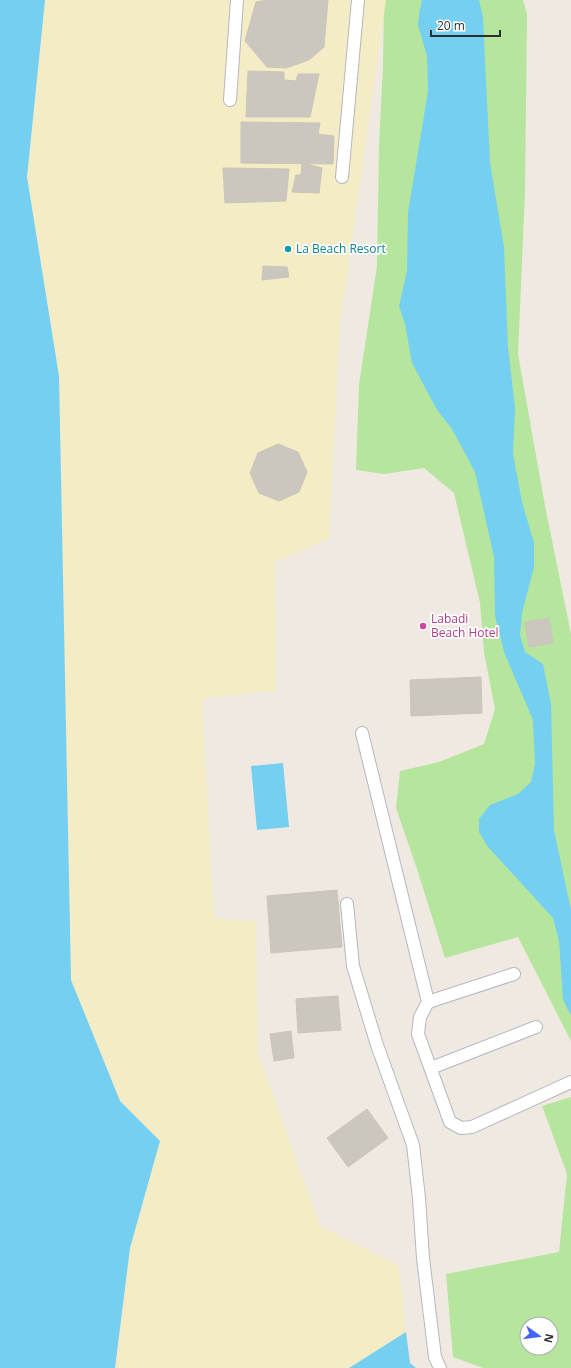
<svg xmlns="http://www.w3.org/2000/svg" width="571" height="1368" viewBox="0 0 571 1368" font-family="'Open Sans',sans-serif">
<rect width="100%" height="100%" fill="#efe9e1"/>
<path fill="#b6e59e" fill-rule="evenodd" d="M384,0H523L527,14L525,192L518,354L545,506L571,634V1041L518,937L445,958L417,869L396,808L400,771L439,762L484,744L495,709L484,652L480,603L454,493L424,468L384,474L356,470L359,385L377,266L379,146L383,65Z
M571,1097V1368H483L453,1357L446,1274L559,1252L567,1174L542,1106ZM527,1324H551V1348H527Z"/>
<path fill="#f3ecc5" d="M45,0H386L340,325L329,539L275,562L276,691L202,698L214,918L256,922L258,1053L320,1226L398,1265L403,1299L406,1332L349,1368H115L130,1248L160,1141L120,1101L71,980L59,376L27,177Z"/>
<path fill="#75cff0" d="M0,0H45L27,177L59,376L71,980L120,1101L160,1141L130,1248L115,1368H0Z
M422,0H479L483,18L490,163L504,247L508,347L515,408L513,454L522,502L534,543V567L522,613L520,635L525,652L543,664L551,704L554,830L571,910V1015L568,1010L563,999L559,941L553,918L488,847L479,832V819L490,805L518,794L531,782L535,764L533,720L504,652L499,631L495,616L494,557L475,472L452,429L437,410L412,363L405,324L399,306L407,271L408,213L428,91L427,56L418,25L419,14Z
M283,763L289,827L257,830L251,766Z
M406,1332L410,1363L416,1368H349Z"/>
<path fill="#cbc7bf" stroke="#cbc5ba" d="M267,0H328L324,47L309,60L286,68L267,67L245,41L256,2Z
M248,71L284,72V80L296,81L298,74H319L310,117H246Z
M241,122L320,123L318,134L334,136L333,164L241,163Z
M302,163L322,168L319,193L292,192L296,175H301Z
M223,168L289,169L286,201L225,203Z
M263,266L287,267L289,277L262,280Z
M278,444L298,452L307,472L299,492L279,501L259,493L250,473L258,453Z
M549,618L553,643L529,647L525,622Z
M481,677L482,713L411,716L410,680Z
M337,890L342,947L271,953L267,896Z
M338,996L341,1030L298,1033L296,999Z
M291,1031L294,1058L274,1061L270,1034Z
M367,1109L388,1138L348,1167L327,1138Z"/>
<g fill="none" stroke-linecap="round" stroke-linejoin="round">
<g stroke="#b4b7c1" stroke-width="14">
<path id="lane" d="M230,100L237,0
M342,177L358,0
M362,733L428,1002
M347,904L353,966L377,1045L413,1145L419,1198L423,1258L435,1357L440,1368
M514,974L428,1002L420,1017L418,1034L450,1122L461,1128L472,1127L571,1082
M431,1068L536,1027"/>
</g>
<use href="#lane" stroke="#fff" stroke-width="12"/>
</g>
<circle fill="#0f9aa8" stroke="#fff" stroke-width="1.5" cx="288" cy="249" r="4"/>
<circle fill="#d1479c" stroke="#fff" stroke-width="1.5" cx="423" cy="626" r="4"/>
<g text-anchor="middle" stroke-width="3.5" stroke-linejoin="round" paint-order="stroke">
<g font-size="12" fill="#0d838f" stroke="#fff" text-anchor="start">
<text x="296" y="253">La Beach Resort</text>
</g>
<g font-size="12" fill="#b23c85" stroke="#fff" text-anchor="start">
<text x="431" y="623">Labadi<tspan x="431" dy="14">Beach Hotel</tspan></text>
</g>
</g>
<g transform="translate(539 1336) rotate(104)"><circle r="19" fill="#ffffff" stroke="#ababab"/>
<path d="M0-3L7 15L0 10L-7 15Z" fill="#4264fb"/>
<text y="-6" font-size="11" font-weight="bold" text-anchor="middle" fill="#2e2e2e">N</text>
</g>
<path d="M431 30v6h69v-6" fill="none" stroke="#2e2e2e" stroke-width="2"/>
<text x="437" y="30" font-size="12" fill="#2e2e2e" stroke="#ffffff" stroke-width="3" paint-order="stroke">20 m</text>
</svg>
